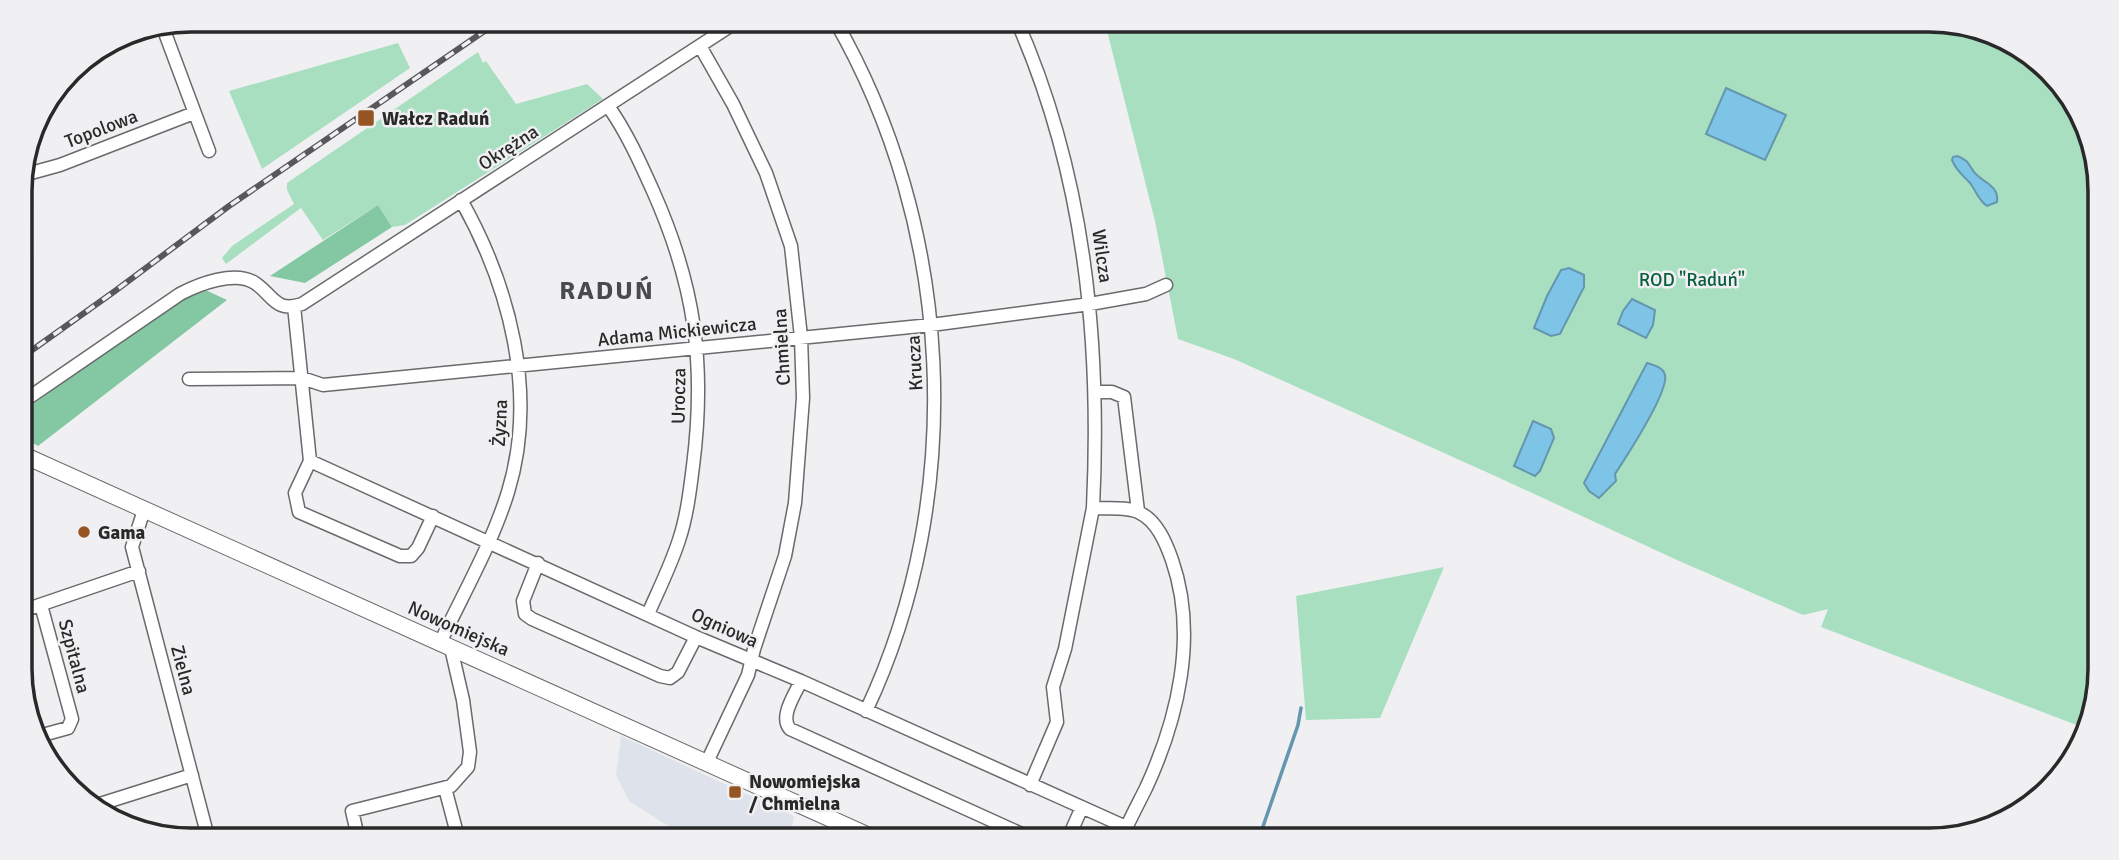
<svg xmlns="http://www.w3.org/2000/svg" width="2119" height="860" viewBox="0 0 2119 860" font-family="Signika,sans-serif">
<rect width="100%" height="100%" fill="#f0f0f2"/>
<path fill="#dee3eb" d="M621,736L794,816L790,841H680L673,829L629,801L616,775Z"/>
<path fill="#a8dfc0" d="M1104,19H1928L1984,28L2057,78L2098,168L2090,725L2087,729L1821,627L1828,609L1803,615L1677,560L1493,475L1234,359L1178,339L1155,221Z
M398,43L410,68L262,169L229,91Z
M478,52L483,63L486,61L516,104L587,84L603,99L405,225L392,227L378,205L323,240L301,208L226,264L222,258L232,246L294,204L287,190V183Z
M1444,567L1380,718L1306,720L1296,596Z"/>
<path fill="#83c7a3" d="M378,205L392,227L305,283L270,276Z
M199,287L227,300L38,446L21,436V413L162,311Z"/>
<path fill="#7dc4e7" stroke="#6496ae" stroke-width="2" d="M1726,88L1786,115L1765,160L1706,134Z
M1957,156C1972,161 1968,168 1978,176C1987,184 1999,187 1997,202L1987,206C1979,201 1976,191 1970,183C1962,174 1957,172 1952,160L1953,157Z
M1569,268L1584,275V287L1560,334L1551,336L1534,328L1547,296L1561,270Z
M1632,299L1655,310L1653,325L1646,338L1618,324L1623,311Z
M1647,363C1653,365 1663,367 1665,375C1669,392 1626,457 1615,474L1616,481L1599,498L1589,491L1584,483Z
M1533,421L1551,429L1554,438L1540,471L1535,476L1514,466Z"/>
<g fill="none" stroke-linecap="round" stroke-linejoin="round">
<path stroke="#6496ae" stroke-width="3.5" d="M1258,841L1298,725L1301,708"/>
<g stroke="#696a6b" stroke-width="15">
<path id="minor" d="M834,19C954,226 968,495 866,711
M1016,19C1085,174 1101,341 1093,508
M162,25L209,151
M115,39L137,30
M700,46L733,104L766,173L791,246L801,337L803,398L795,503L785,556L754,649L748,675L707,762
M608,106C626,131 640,162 653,191C695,285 706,364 693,466C690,490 687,516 679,540C671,565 659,589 648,614
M20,176L60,165L194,113
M294,306L310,461
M189,379L302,378L323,385L931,325L1090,304L1146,294L1166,285
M1095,392H1112L1124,397L1138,511
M21,403L180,294C199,284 235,270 255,283C273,295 275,313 302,304L741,19
M310,461L696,637L801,681L1126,827
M310,461L295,493L299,512L400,556H411L418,548L433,516
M144,510L132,547L209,841
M538,563L523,601L525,614L532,619L660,676L670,678L678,672L696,637
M22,611L139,571
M440,643C463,594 492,544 508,492C538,394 510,287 461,200
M801,681C795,694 779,717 790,729L1037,841
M39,736L68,728L72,719L41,605
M1030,785L1057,722L1053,687L1065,649L1093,508C1106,509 1129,506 1140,513C1157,521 1166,543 1172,560C1198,635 1178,719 1146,788C1137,806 1128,823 1120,841
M445,788L459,841
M97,805L192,775
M359,841L352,811L451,786L468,767L470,752L463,700L451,648
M1067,841L1082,807"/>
</g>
<g stroke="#696a6b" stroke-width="18">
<path id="tertiary" d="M21,454L880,841"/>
</g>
<use href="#minor" stroke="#fff" stroke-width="12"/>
<use href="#tertiary" stroke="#fff" stroke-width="16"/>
<g stroke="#58585a" stroke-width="6">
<path id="rail" d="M21,358L115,291L229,206L502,19"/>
</g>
<use href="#rail" stroke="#f0f0f2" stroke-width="3.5" stroke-dasharray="10" stroke-linecap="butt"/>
</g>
<g fill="#975423" stroke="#f0f0f2" stroke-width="2.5">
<rect x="357" y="109" width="18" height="18" rx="3.5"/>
<circle cx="84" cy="532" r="7"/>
<rect x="728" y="785" width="14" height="14" rx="3.5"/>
</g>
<g text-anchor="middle" stroke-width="5" stroke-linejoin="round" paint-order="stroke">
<g font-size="19" font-weight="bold" fill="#29292a" stroke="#f0f0f2" text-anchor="start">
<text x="382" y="125">Wałcz Raduń</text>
<text x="98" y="539">Gama</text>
<text x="749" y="788">Nowomiejska<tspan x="749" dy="22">/ Chmielna</tspan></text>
</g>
<g font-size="19" fill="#29292a" stroke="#f0f0f2">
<text transform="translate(101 128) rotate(-21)" y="7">Topolowa</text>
<text transform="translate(508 147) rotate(-33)" y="7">Okrężna</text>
<text transform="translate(1103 256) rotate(82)" y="7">Wilcza</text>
<text transform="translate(677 331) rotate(-6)" y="7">Adama Mickiewicza</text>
<text transform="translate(781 347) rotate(-93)" y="7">Chmielna</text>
<text transform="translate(914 363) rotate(-93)" y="7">Krucza</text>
<text transform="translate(678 396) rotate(-89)" y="7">Urocza</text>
<text transform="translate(499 423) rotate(-87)" y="7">Żyzna</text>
<text transform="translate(725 627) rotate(24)" y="7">Ogniowa</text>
<text transform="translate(459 628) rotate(24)" y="7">Nowomiejska</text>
<text transform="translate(75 656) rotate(75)" y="7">Szpitalna</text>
<text transform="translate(184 670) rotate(75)" y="7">Zielna</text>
</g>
<g font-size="19" fill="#085e3d" stroke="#f0f0f2">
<text x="1692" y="286">ROD "Raduń"</text>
</g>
<g font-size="26" font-weight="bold" letter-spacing="2" fill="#494a4b" stroke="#f0f0f2">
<text x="607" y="299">RADUŃ</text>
</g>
</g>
<path d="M0 0H2119V860H0ZM191 32H1929A159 159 0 0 1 2088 191V669A159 159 0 0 1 1929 828H191A159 159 0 0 1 32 669V191A159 159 0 0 1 191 32Z" fill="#f0f0f2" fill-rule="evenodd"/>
<path fill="none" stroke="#29292a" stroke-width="3.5" d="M191 32H1929A159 159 0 0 1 2088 191V669A159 159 0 0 1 1929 828H191A159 159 0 0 1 32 669V191A159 159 0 0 1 191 32Z"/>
</svg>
